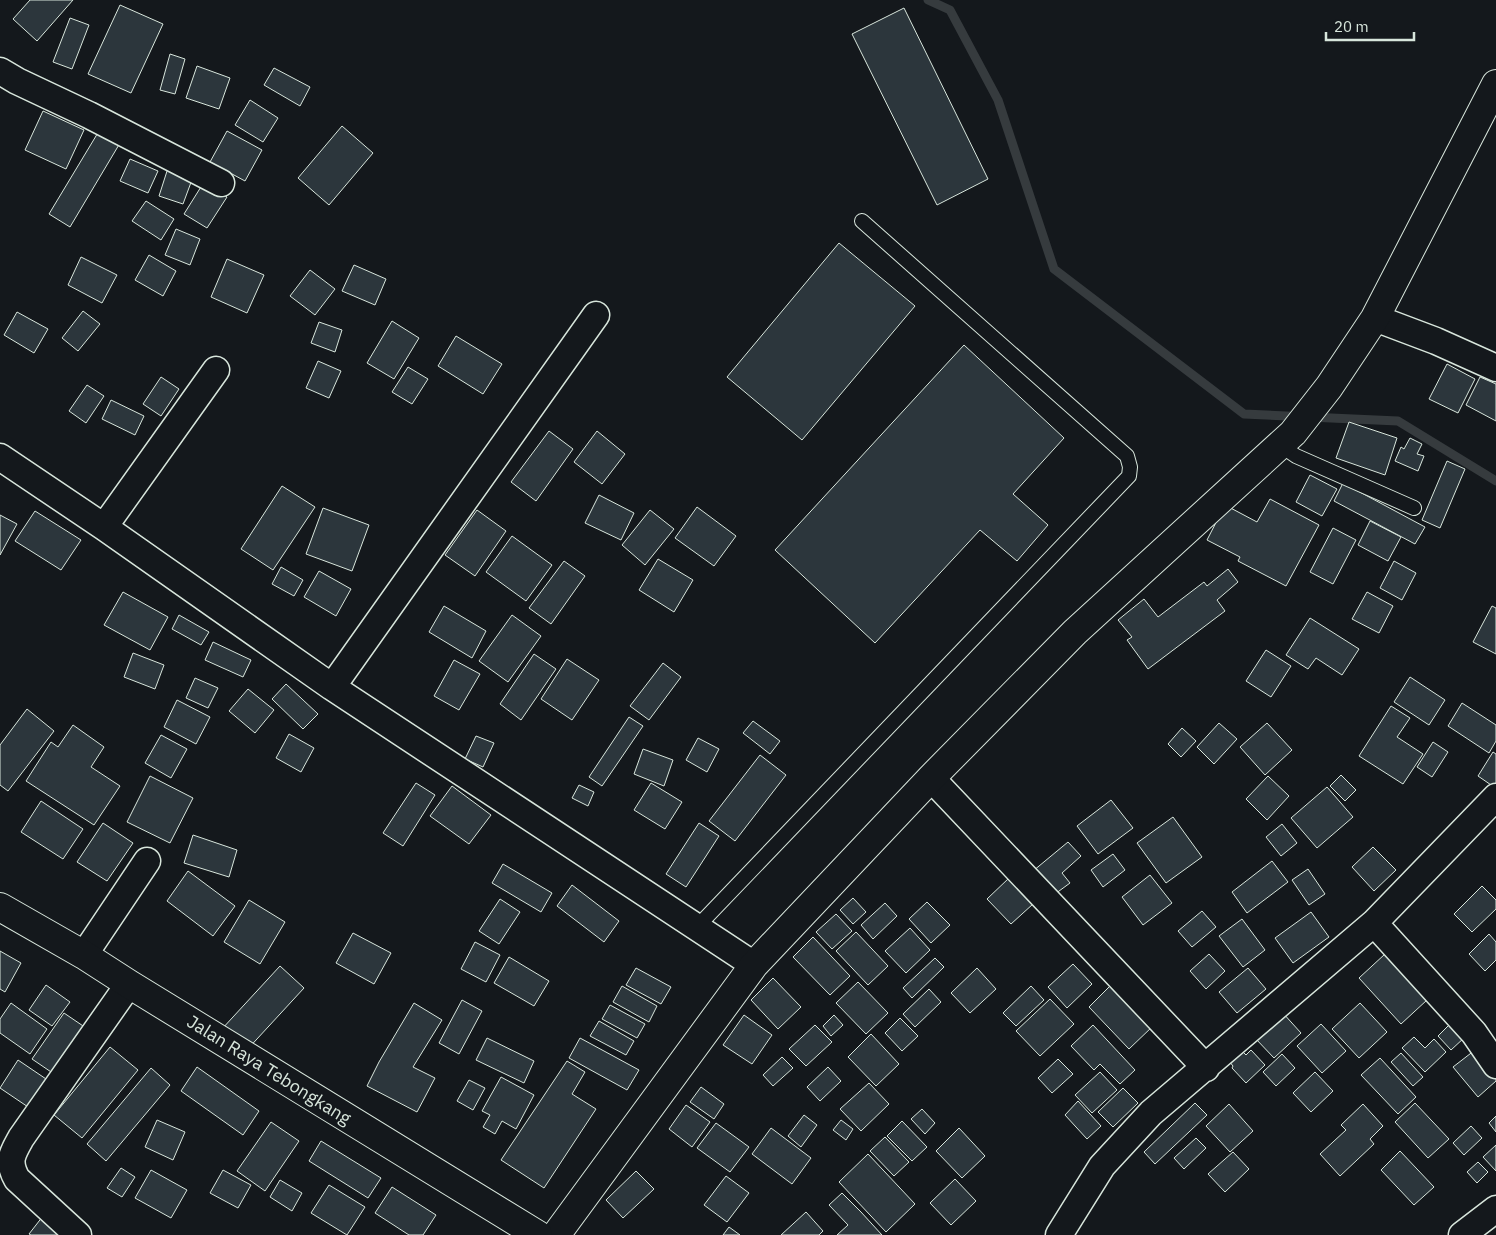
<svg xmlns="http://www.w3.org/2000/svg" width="1496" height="1235" viewBox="0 0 1496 1235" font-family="'IBM Plex Sans',sans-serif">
<rect width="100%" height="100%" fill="#14181c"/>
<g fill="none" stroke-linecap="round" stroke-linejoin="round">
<path stroke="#363b3e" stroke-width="9" d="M928,0L950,10L998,100L1054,269L1244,414L1398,421L1496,481"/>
</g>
<path fill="#2c363c" stroke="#d8e6dc" d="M30,0H73L37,41L13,19Z
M120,5L163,24L131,93L88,74Z
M904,8L988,179L937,205L852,34Z
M70,18L89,25L72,69L53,62Z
M170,54L185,59L175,94L160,90Z
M197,66L230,78L219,109L186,98Z
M274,68L310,87L300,106L264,85Z
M250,100L278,118L263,142L235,125Z
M43,111L84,130L66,169L25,150Z
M102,126L123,138L70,227L49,214Z
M342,126L373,153L329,205L298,178Z
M227,131L262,150L245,181L210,162Z
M130,159L158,171L148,193L120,181Z
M168,168L193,177L183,204L159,196Z
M204,182L227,197L207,228L184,214Z
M146,201L174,219L161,240L132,221Z
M176,229L200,239L190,265L165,255Z
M839,243L915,306L802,440L727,377Z
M149,255L176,271L163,296L135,280Z
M81,257L117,275L102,303L68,285Z
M227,259L264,275L247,313L211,297Z
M354,265L386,279L375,305L342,291Z
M310,270L335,289L315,315L290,296Z
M83,311L100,324L78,351L62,338Z
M17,312L48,329L34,353L4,335Z
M392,321L419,338L394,379L367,363Z
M319,322L342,330L335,352L311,343Z
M456,336L502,364L483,394L438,366Z
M964,345L1064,438L1013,494L1048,525L1017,561L980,530L875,643L775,550Z
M318,361L341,371L329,398L306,388Z
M1447,364L1475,379L1458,413L1429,399Z
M408,367L428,379L412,404L392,392Z
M161,377L179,389L161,416L143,404Z
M1480,377L1496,384V421L1466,405Z
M87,385L104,396L86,423L69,411Z
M111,400L144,416L135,435L102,419Z
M1349,422L1397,438L1385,475L1336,458Z
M549,431L573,449L536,501L511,482Z
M597,431L625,454L602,484L574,462Z
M1410,438L1422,444L1417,454L1424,456L1418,471L1395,461L1401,447L1404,449Z
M1447,461L1465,469L1440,528L1422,520Z
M1310,475L1337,489L1322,516L1296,502Z
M1343,483L1425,527L1415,544L1334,501Z
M282,486L315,507L273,570L241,549Z
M599,495L634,513L621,540L585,523Z
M1270,499L1319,525L1286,586L1238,561L1240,557L1207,540L1225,505L1257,522Z
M697,507L736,536L714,566L675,538Z
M323,508L369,525L352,571L306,554Z
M477,510L506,531L475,576L445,555Z
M650,510L674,529L645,565L622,545Z
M35,511L81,540L61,570L15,541Z
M0,515L17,524L0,555Z
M1370,521L1401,537L1388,561L1358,545Z
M1333,528L1356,540L1333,584L1310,572Z
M512,536L552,565L526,601L486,572Z
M658,559L693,580L674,612L639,590Z
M564,561L585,576L551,624L529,608Z
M1394,561L1416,573L1402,600L1380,588Z
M281,567L303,580L294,596L272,584Z
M1228,569L1238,582L1217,600L1225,611L1148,669L1127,640L1132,637L1118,620L1144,599L1158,617L1204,582L1207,586Z
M319,571L351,589L336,616L304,597Z
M123,592L168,617L150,650L104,625Z
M1367,592L1393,606L1379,633L1352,619Z
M444,606L486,631L472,658L429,632Z
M1492,606L1496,608V654L1473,642Z
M179,615L209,632L201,645L172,629Z
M512,615L541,636L508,682L479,661Z
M1310,618L1359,649L1342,675L1316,658L1308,669L1286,655Z
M213,642L251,660L243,677L205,660Z
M1266,650L1291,666L1271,697L1246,681Z
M133,653L164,665L155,689L124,677Z
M534,654L556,669L521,720L500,704Z
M567,659L599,680L572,720L541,699Z
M454,660L480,674L459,710L434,696Z
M663,663L681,677L649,720L630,706Z
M1410,677L1445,700L1429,725L1394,702Z
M195,678L218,688L208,708L186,698Z
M286,684L318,714L303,729L272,699Z
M248,689L274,710L255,733L229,711Z
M177,700L210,717L196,744L164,727Z
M1462,703L1496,725V741L1489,753L1448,726Z
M1391,706L1410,718L1397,737L1423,754L1403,784L1359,756Z
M27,709L54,731L8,791L0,785V745Z
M629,717L643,726L602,786L589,777Z
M753,721L780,741L770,754L743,733Z
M1219,723L1237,739L1214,764L1197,747Z
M1267,723L1292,750L1265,775L1240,747Z
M73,725L104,747L91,767L120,786L94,825L26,781L51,742L58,747Z
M1182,728L1196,741L1181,757L1168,744Z
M289,734L314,748L301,772L276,758Z
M161,735L187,749L171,778L145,763Z
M476,736L494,743L483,767L465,759Z
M698,738L719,749L707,772L686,760Z
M1433,742L1448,752L1432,777L1417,767Z
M643,749L673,760L664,786L634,774Z
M1493,752L1496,754V784L1494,787L1478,776Z
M760,755L786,775L735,841L709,821Z
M1341,775L1356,790L1345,801L1330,786Z
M150,776L193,798L170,843L127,822Z
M1268,776L1289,796L1267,820L1246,799Z
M416,783L435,795L403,846L383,833Z
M651,783L682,802L665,829L634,810Z
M579,785L594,792L588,806L572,798Z
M452,786L491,815L469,844L430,816Z
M1327,787L1353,817L1317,848L1291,818Z
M1111,800L1133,828L1098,854L1077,826Z
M41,801L83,829L63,859L21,832Z
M1173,817L1202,857L1166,883L1137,843Z
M103,823L133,843L107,881L77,862Z
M699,823L719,836L686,887L666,874Z
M1282,824L1297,843L1281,856L1266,837Z
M193,835L237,850L229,877L184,863Z
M1068,842L1081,856L1062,873L1070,883L1055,894L1033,871Z
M1373,847L1396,870L1374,891L1352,867Z
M1113,854L1125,870L1103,887L1091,870Z
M1272,861L1288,882L1247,913L1232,892Z
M503,864L552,893L541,912L492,883Z
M1308,869L1325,894L1309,905L1292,880Z
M188,871L235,906L213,936L167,901Z
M1150,875L1172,903L1143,925L1122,897Z
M1009,878L1033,904L1011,924L987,899Z
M572,885L619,921L604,942L557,906Z
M1482,886L1496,900V909L1472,932L1454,914Z
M853,898L866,912L853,924L840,910Z
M500,899L520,912L499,944L479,931Z
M249,900L285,922L260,964L224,942Z
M927,902L950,925L931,943L909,919Z
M885,903L897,916L873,939L861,925Z
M1202,911L1216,927L1192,947L1178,931Z
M1311,912L1329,937L1293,963L1275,938Z
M836,914L852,931L832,949L816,932Z
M1242,919L1265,950L1243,967L1219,936Z
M910,928L930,950L906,973L885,951Z
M856,932L888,966L868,985L836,951Z
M353,933L391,953L374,984L336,963Z
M1489,934L1496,942V960L1485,971L1469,954Z
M813,937L850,976L830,995L793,957Z
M475,942L500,955L486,982L461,969Z
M0,951L21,963L5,992L0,989Z
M1209,954L1225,971L1206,989L1190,971Z
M1385,954L1427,1000L1401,1024L1359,978Z
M509,957L549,981L534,1006L494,983Z
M935,958L944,967L912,998L903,988Z
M1073,964L1092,984L1067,1008L1048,987Z
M280,966L304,988L245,1052L221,1030Z
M636,968L671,987L661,1004L626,985Z
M977,968L996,989L970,1013L951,993Z
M1248,968L1266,989L1237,1013L1219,992Z
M773,978L801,1007L778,1029L751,1000Z
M858,982L888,1013L866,1034L836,1003Z
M1113,983L1153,1026L1129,1049L1089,1007Z
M46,985L70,1002L52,1026L29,1010Z
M622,986L657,1006L649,1022L613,1002Z
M1031,986L1044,1000L1016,1026L1003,1013Z
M929,989L941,1002L915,1027L903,1014Z
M1050,999L1074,1024L1040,1056L1016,1031Z
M462,1000L482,1011L459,1054L439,1043Z
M11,1003L47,1029L30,1054L0,1033V1019Z
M414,1003L442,1020L413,1067L435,1078L417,1112L367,1086L379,1062Z
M1360,1003L1387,1032L1359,1058L1332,1029Z
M610,1005L645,1024L637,1038L602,1019Z
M1282,1012L1301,1033L1274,1058L1255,1038Z
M64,1013L89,1030L57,1076L32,1059Z
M744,1015L772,1035L752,1064L723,1045Z
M834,1015L843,1025L831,1036L823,1026Z
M900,1018L918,1036L902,1051L885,1033Z
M599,1021L634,1041L626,1055L590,1036Z
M1451,1023L1465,1037L1451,1050L1438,1036Z
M1321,1024L1346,1051L1322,1073L1297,1046Z
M815,1025L832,1042L806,1066L789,1049Z
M1093,1025L1135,1070L1120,1084L1100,1064L1094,1070L1071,1046Z
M871,1034L899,1064L876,1086L848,1057Z
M1414,1037L1425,1048L1434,1039L1446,1052L1425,1072L1402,1048Z
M487,1038L534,1061L524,1083L476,1060Z
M580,1038L639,1070L627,1090L569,1058Z
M110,1047L138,1070L82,1138L54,1115Z
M1241,1050L1246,1055L1251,1050L1265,1065L1246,1083L1232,1068L1233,1066L1229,1061Z
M1475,1050L1496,1075V1081L1478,1097L1453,1067Z
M1401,1053L1423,1077L1413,1086L1391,1062Z
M1282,1054L1295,1068L1276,1086L1263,1072Z
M782,1057L793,1068L773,1086L763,1075Z
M1380,1058L1416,1097L1398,1114L1361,1075Z
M1058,1059L1073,1074L1052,1093L1038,1078Z
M18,1060L52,1083L34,1111L0,1088Z
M567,1061L585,1072L572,1094L596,1109L544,1188L501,1160Z
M197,1067L259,1111L243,1135L181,1091Z
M828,1067L841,1081L820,1101L807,1087Z
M151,1068L170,1085L106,1161L87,1144Z
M1100,1072L1117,1090L1092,1113L1075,1095Z
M1315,1072L1333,1091L1311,1112L1293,1093Z
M501,1077L534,1095L516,1129L502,1121L495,1134L483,1127L490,1115L482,1111Z
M469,1080L485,1088L473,1110L457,1101Z
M869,1083L889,1104L861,1131L840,1109Z
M701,1087L724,1104L714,1119L690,1102Z
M1123,1088L1138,1103L1113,1127L1098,1112Z
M1078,1101L1101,1126L1087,1139L1065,1115Z
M1195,1103L1207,1115L1155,1164L1144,1152Z
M1415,1103L1449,1139L1428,1158L1395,1122Z
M1229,1104L1253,1131L1230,1152L1206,1126Z
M1363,1104L1383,1126L1370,1139L1374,1144L1340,1176L1320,1154L1346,1130L1341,1125Z
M686,1105L710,1122L692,1147L669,1129Z
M922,1109L935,1123L925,1134L911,1119Z
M804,1115L817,1125L801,1147L788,1136Z
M1496,1116V1132L1489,1123Z
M157,1120L185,1132L173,1160L145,1147Z
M841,1120L853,1129L846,1140L833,1130Z
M902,1121L927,1147L912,1161L887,1136Z
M271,1122L299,1141L265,1191L237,1171Z
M716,1123L749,1147L730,1172L697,1148Z
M1471,1126L1482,1138L1464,1155L1453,1143Z
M771,1128L811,1158L792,1184L752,1154Z
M959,1128L985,1156L962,1178L936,1151Z
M885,1137L909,1162L894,1176L870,1151Z
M1196,1138L1206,1148L1184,1169L1174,1158Z
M321,1141L381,1178L368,1198L309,1161Z
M1496,1145V1171L1483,1157Z
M1400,1151L1434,1187L1414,1205L1381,1170Z
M1233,1152L1249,1169L1225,1192L1208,1174Z
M868,1154L915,1204L886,1232L839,1182Z
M1478,1162L1488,1172L1477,1183L1467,1172Z
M121,1168L135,1177L122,1197L107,1188Z
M151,1170L187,1190L171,1218L135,1198Z
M223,1170L251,1185L238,1208L210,1193Z
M636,1171L654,1189L623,1218L606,1200Z
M726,1176L749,1193L727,1222L704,1205Z
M955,1179L976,1201L951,1225L930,1203Z
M280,1180L302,1193L292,1211L270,1197Z
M329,1185L365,1207L347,1235L311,1213Z
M392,1187L436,1215L423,1235H409L375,1213Z
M842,1193L861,1212L882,1235H837L848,1225L829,1205Z
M806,1212L823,1231L819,1235H781Z
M43,1216L68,1235H31L29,1234Z
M729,1227L740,1235H723Z"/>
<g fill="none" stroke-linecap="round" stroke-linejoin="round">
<g stroke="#d8e6dc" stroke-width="16">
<path id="service" d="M1280,445L1296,456L1414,508
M696,928L1129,476L1130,467L1127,456L862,221"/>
</g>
<g stroke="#d8e6dc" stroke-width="29">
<path id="minor" d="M0,71L17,81L89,115L221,183
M1375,318L1436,341L1496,368
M0,457L104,527L332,687L754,965
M104,527L216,370
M332,687L596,315
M931,778L1206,1068
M1374,923L1474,1033L1496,1065
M84,955L147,861
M78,1235L17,1179C7,1161 12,1154 21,1138L129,984
M1059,1235L1102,1166L1151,1113L1374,923L1496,797
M1462,1235L1496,1209"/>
</g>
<g stroke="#d8e6dc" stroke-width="30">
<path id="secondary" d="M556,1235L754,965L931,778L1075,632L1293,433L1329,387L1375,318L1496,84"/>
</g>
<g stroke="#d8e6dc" stroke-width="30">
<path id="primary" d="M0,907L84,955L129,984L538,1235"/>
</g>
<use href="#service" stroke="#14181c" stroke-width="14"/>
<use href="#minor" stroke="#14181c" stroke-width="26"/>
<use href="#secondary" stroke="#14181c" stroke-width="28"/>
<use href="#primary" stroke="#14181c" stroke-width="28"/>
</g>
<g text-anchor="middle" stroke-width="4" stroke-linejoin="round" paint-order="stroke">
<g font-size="18" fill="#d8e6dc" stroke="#14181c">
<text transform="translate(269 1070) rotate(32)" y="6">Jalan Raya Tebongkang</text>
</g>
</g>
<path d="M1326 32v8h88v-8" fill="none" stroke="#d8e6dc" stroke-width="2.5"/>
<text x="1334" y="32" font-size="15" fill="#d8e6dc" stroke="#14181c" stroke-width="4" paint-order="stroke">20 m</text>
</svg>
